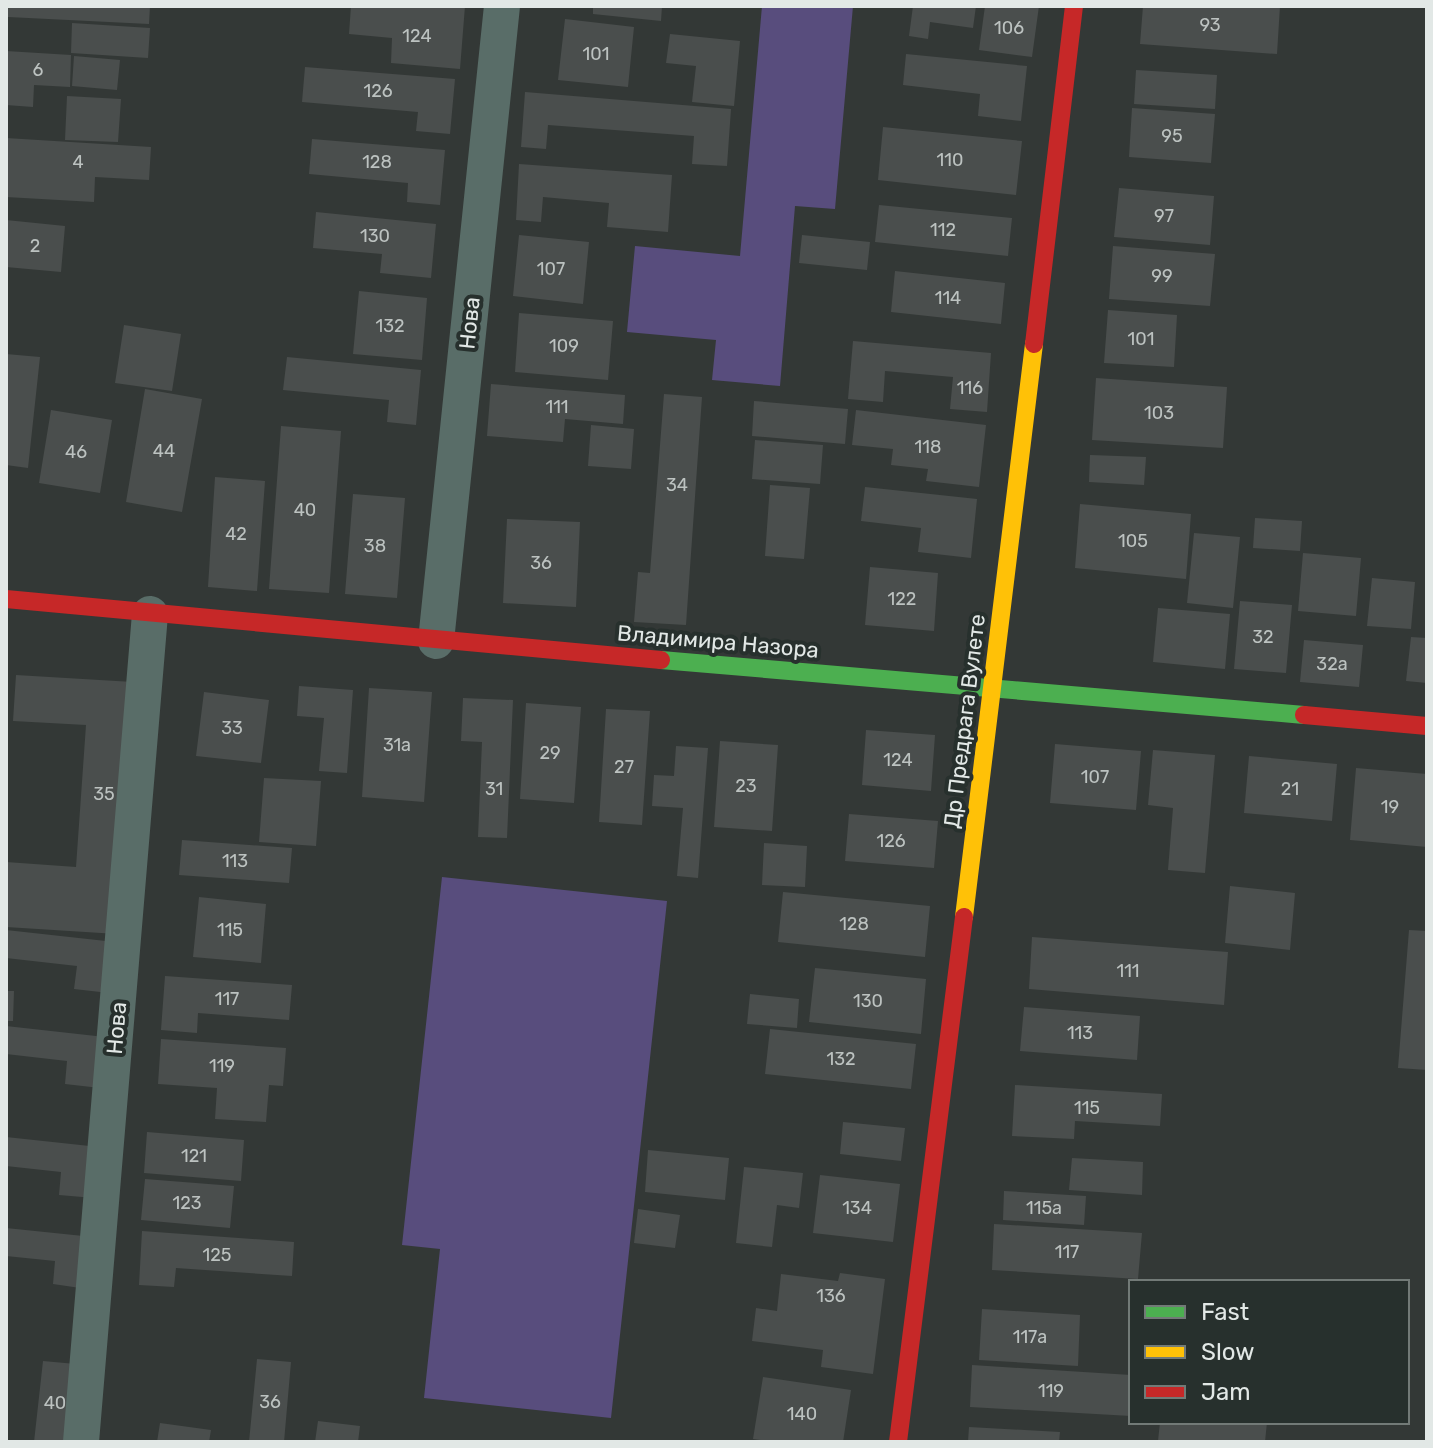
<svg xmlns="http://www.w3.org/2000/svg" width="1433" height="1448" viewBox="0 0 1433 1448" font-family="Rubik,sans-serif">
<rect width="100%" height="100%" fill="#333836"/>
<path fill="#584d7d" d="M762,6H853L835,209L795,206L780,386L712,380L716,340L627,332L635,246L740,256Z
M442,877L667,901L611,1418L424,1398L440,1249L402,1245Z"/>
<path fill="#4a4e4d" d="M8,6H150L149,24L8,17Z
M351,6H465L460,69L391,63L392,38L349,34Z
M593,6H662L661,21L593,14Z
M913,6H976L973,28L930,22L928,39L909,36Z
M985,6H1039L1032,57L979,50Z
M1143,6H1280L1277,54L1140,44Z
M565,19L634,27L628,87L558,80Z
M72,23L150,28L148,58L71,53Z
M670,34L740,41L734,106L692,102L696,66L666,63Z
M6,51L71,55L70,87L34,85L33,107L6,105Z
M906,54L1027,66L1021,121L978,116L980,94L903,85Z
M74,56L120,60L117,90L72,86Z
M305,67L455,79L450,134L416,131L418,112L302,102Z
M1136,70L1217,75L1215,109L1134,104Z
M525,92L731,109L727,166L692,164L694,136L548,125L546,149L521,147Z
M67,96L121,99L118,142L65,140Z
M1132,108L1215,114L1211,163L1129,157Z
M883,127L1022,141L1016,195L878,180Z
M6,138L151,147L149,180L95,177L94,202L6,197Z
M312,139L445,150L440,205L407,202L408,183L309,174Z
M519,164L672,175L668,232L607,227L609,203L543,197L541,222L516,220Z
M1119,188L1214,196L1210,245L1114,237Z
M879,205L1012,218L1008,256L875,242Z
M316,212L436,224L431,278L380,273L382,254L313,248Z
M6,220L65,226L61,272L6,267Z
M519,235L589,242L583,304L513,296Z
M802,235L870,242L867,270L799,263Z
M1113,246L1215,254L1210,306L1109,299Z
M895,271L1005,283L1001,324L891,312Z
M359,291L427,298L422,360L353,354Z
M1108,310L1177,315L1174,367L1104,363Z
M519,313L613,321L608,380L515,372Z
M124,325L181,334L172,391L115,383Z
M853,341L991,353L987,412L950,409L953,377L885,371L883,402L848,399Z
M6,354L40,357L28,468L6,465Z
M287,357L421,370L416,425L387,422L389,400L283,390Z
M1096,378L1227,387L1223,448L1092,440Z
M491,384L625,395L623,424L565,419L563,442L487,436Z
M145,389L202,399L182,512L126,502Z
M664,394L702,397L686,625L634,622L638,572L650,573Z
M754,401L848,409L845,444L752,436Z
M51,410L112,420L100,493L39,483Z
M856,410L986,425L979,487L926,481L928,469L891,465L893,449L852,445Z
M591,425L634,429L631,469L588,466Z
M281,426L341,431L329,593L269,589Z
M755,440L823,445L820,484L752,479Z
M1090,455L1146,457L1144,485L1089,482Z
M215,477L265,481L257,591L208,587Z
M770,485L810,488L804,559L765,556Z
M865,487L977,499L971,558L918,552L921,528L861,521Z
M353,494L405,498L397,598L345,594Z
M1080,504L1191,514L1186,579L1075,568Z
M1255,518L1302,521L1300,551L1253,548Z
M507,519L580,522L576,607L503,603Z
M1194,533L1240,537L1233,608L1187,603Z
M1303,553L1361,558L1356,616L1298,611Z
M870,567L938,573L934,631L865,625Z
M1372,578L1415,582L1411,629L1367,626Z
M1240,601L1292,605L1286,673L1234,669Z
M1158,608L1230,614L1225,669L1153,662Z
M1411,637L1427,638V683L1406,681Z
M1304,640L1363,645L1359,687L1300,682Z
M16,675L133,682L117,934L6,927V862L76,867L86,725L13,721Z
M299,686L353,690L347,773L319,771L324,718L297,716Z
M369,688L432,692L424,802L362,797Z
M204,692L269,700L261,763L196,756Z
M463,698L513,700L507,838L478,837L482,742L461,741Z
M526,703L581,707L574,803L520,799Z
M606,709L650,711L642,825L599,822Z
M866,730L935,735L931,791L862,785Z
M720,741L778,745L772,831L714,827Z
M1055,744L1141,751L1136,810L1050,803Z
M676,746L708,748L698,878L677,876L683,808L652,806L654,775L674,776Z
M1153,750L1215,755L1205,873L1168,870L1173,808L1148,805Z
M1249,756L1337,764L1332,821L1244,813Z
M1356,768L1427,774V847L1350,840Z
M264,778L321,781L316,846L259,842Z
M849,814L938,821L934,868L845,861Z
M182,840L292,848L289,883L179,875Z
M764,843L807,846L805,887L762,885Z
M1230,886L1295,893L1290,950L1225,943Z
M783,892L930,906L925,957L778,942Z
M199,897L266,904L261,963L193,957Z
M6,930L115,942L109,993L74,989L77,966L6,958Z
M1409,930L1427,931V1070L1398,1068Z
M1032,937L1228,952L1224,1005L1029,989Z
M815,968L926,979L921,1034L809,1022Z
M165,976L292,985L289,1020L198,1013L197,1033L161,1030Z
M6,991H14L13,1021H6Z
M750,994L799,999L797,1028L747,1024Z
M1024,1007L1140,1016L1137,1060L1020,1051Z
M6,1026L105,1037L100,1088L65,1084L67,1061L6,1054Z
M770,1029L916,1044L911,1089L765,1074Z
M161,1039L286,1048L283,1086L269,1085L266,1122L215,1119L217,1088L158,1084Z
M1015,1085L1162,1094L1160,1126L1075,1121L1074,1139L1012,1136Z
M843,1122L905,1128L901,1161L840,1154Z
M147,1132L244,1140L241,1181L144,1173Z
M6,1137L99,1147L94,1198L59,1195L61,1172L6,1166Z
M648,1150L729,1158L725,1200L645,1192Z
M1072,1158L1143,1162L1142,1195L1069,1190Z
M744,1167L803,1173L799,1208L777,1205L772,1247L736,1243Z
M820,1175L900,1184L893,1242L813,1233Z
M145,1179L234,1186L230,1228L141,1220Z
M1004,1191L1086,1196L1084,1225L1003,1220Z
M638,1209L680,1215L675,1248L634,1243Z
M994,1224L1142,1233L1138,1279L992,1270Z
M6,1228L93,1237L87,1289L53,1284L55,1261L6,1256Z
M142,1231L294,1242L292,1276L176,1268L174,1287L139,1285Z
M840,1273L885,1279L873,1374L821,1367L823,1350L752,1341L756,1308L777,1311L781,1274L838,1281Z
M982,1309L1080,1315L1078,1366L979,1360Z
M257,1359L291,1362L284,1442H249Z
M43,1361L76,1364L67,1442H34Z
M972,1365L1131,1375V1416L970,1407Z
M763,1377L851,1390L843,1442H774L753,1439Z
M318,1421L360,1426L358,1442H315Z
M1160,1422H1267L1265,1442L1158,1441Z
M160,1423L211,1430L209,1442H157Z
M969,1427L1060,1432L1059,1442H968Z"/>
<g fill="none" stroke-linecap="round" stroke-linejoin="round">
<path stroke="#596d68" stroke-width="36" d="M436,641L502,6
M81,1442L150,614"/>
<path stroke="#4caf50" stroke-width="18" d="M661,660L1304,715"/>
<path stroke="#ffc107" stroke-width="18" d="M964,917L1034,344"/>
<path stroke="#c62828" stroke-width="18" d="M1034,344L1074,6
M6,599L661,660
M1304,715L1427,726
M898,1442L964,917"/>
</g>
<g text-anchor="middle" stroke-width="8" stroke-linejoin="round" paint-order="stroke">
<g font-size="18" fill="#bcc2c0">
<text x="1210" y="31">93</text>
<text x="1009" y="34">106</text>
<text x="417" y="42">124</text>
<text x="596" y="60">101</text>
<text x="38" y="76">6</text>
<text x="378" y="97">126</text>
<text x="1172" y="142">95</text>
<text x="950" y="166">110</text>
<text x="78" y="168">4</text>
<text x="377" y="168">128</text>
<text x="1164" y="222">97</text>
<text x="943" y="236">112</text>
<text x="375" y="242">130</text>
<text x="35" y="252">2</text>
<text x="551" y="275">107</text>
<text x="1162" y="282">99</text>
<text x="948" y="304">114</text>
<text x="390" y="332">132</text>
<text x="1141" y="345">101</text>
<text x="564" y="352">109</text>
<text x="970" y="394">116</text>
<text x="557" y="413">111</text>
<text x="1159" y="419">103</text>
<text x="928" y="453">118</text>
<text x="164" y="457">44</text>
<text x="76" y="458">46</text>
<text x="677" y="491">34</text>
<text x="305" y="516">40</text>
<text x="236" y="540">42</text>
<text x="1133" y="547">105</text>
<text x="375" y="552">38</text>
<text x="541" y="569">36</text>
<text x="902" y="605">122</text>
<text x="1263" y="643">32</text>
<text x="1332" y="670">32a</text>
<text x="232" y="734">33</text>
<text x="397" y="751">31a</text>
<text x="550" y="759">29</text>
<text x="898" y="766">124</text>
<text x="624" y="773">27</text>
<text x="1095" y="783">107</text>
<text x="746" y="792">23</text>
<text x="494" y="795">31</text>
<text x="1290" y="795">21</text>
<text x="104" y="800">35</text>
<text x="1390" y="813">19</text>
<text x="891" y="847">126</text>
<text x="235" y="867">113</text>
<text x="854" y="930">128</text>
<text x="230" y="936">115</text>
<text x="1128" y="977">111</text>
<text x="227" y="1005">117</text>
<text x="868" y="1007">130</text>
<text x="1080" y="1039">113</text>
<text x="841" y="1065">132</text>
<text x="222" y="1072">119</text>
<text x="1087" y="1114">115</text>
<text x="194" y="1162">121</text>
<text x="187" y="1209">123</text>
<text x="857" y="1214">134</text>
<text x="1044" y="1214">115a</text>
<text x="1067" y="1258">117</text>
<text x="217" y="1261">125</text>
<text x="831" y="1302">136</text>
<text x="1030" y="1343">117a</text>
<text x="1051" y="1397">119</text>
<text x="270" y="1408">36</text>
<text x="55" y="1409">40</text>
<text x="802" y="1420">140</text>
</g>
<g font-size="22" fill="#e2e8e6" stroke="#27302d">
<text transform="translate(469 323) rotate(-84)" y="8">Нова</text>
<text transform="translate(718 641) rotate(5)" y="8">Владимира Назора</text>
<text transform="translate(964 721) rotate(-83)" y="8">Др Предрага Вулете</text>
<text transform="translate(116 1028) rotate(-85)" y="8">Нова</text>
</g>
</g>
<rect width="1433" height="1448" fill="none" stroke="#e2e8e6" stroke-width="16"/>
<rect x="1129" y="1280" width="280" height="144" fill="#27302d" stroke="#727a77" stroke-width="2"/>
<rect x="1145" y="1306" width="40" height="12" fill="#4caf50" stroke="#727a77" stroke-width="2"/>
<text x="1201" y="1320" font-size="24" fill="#e2e8e6">Fast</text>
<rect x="1145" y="1346" width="40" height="12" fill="#ffc107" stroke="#727a77" stroke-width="2"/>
<text x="1201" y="1360" font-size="24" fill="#e2e8e6">Slow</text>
<rect x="1145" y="1386" width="40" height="12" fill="#c62828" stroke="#727a77" stroke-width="2"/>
<text x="1201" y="1400" font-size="24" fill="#e2e8e6">Jam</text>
</svg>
